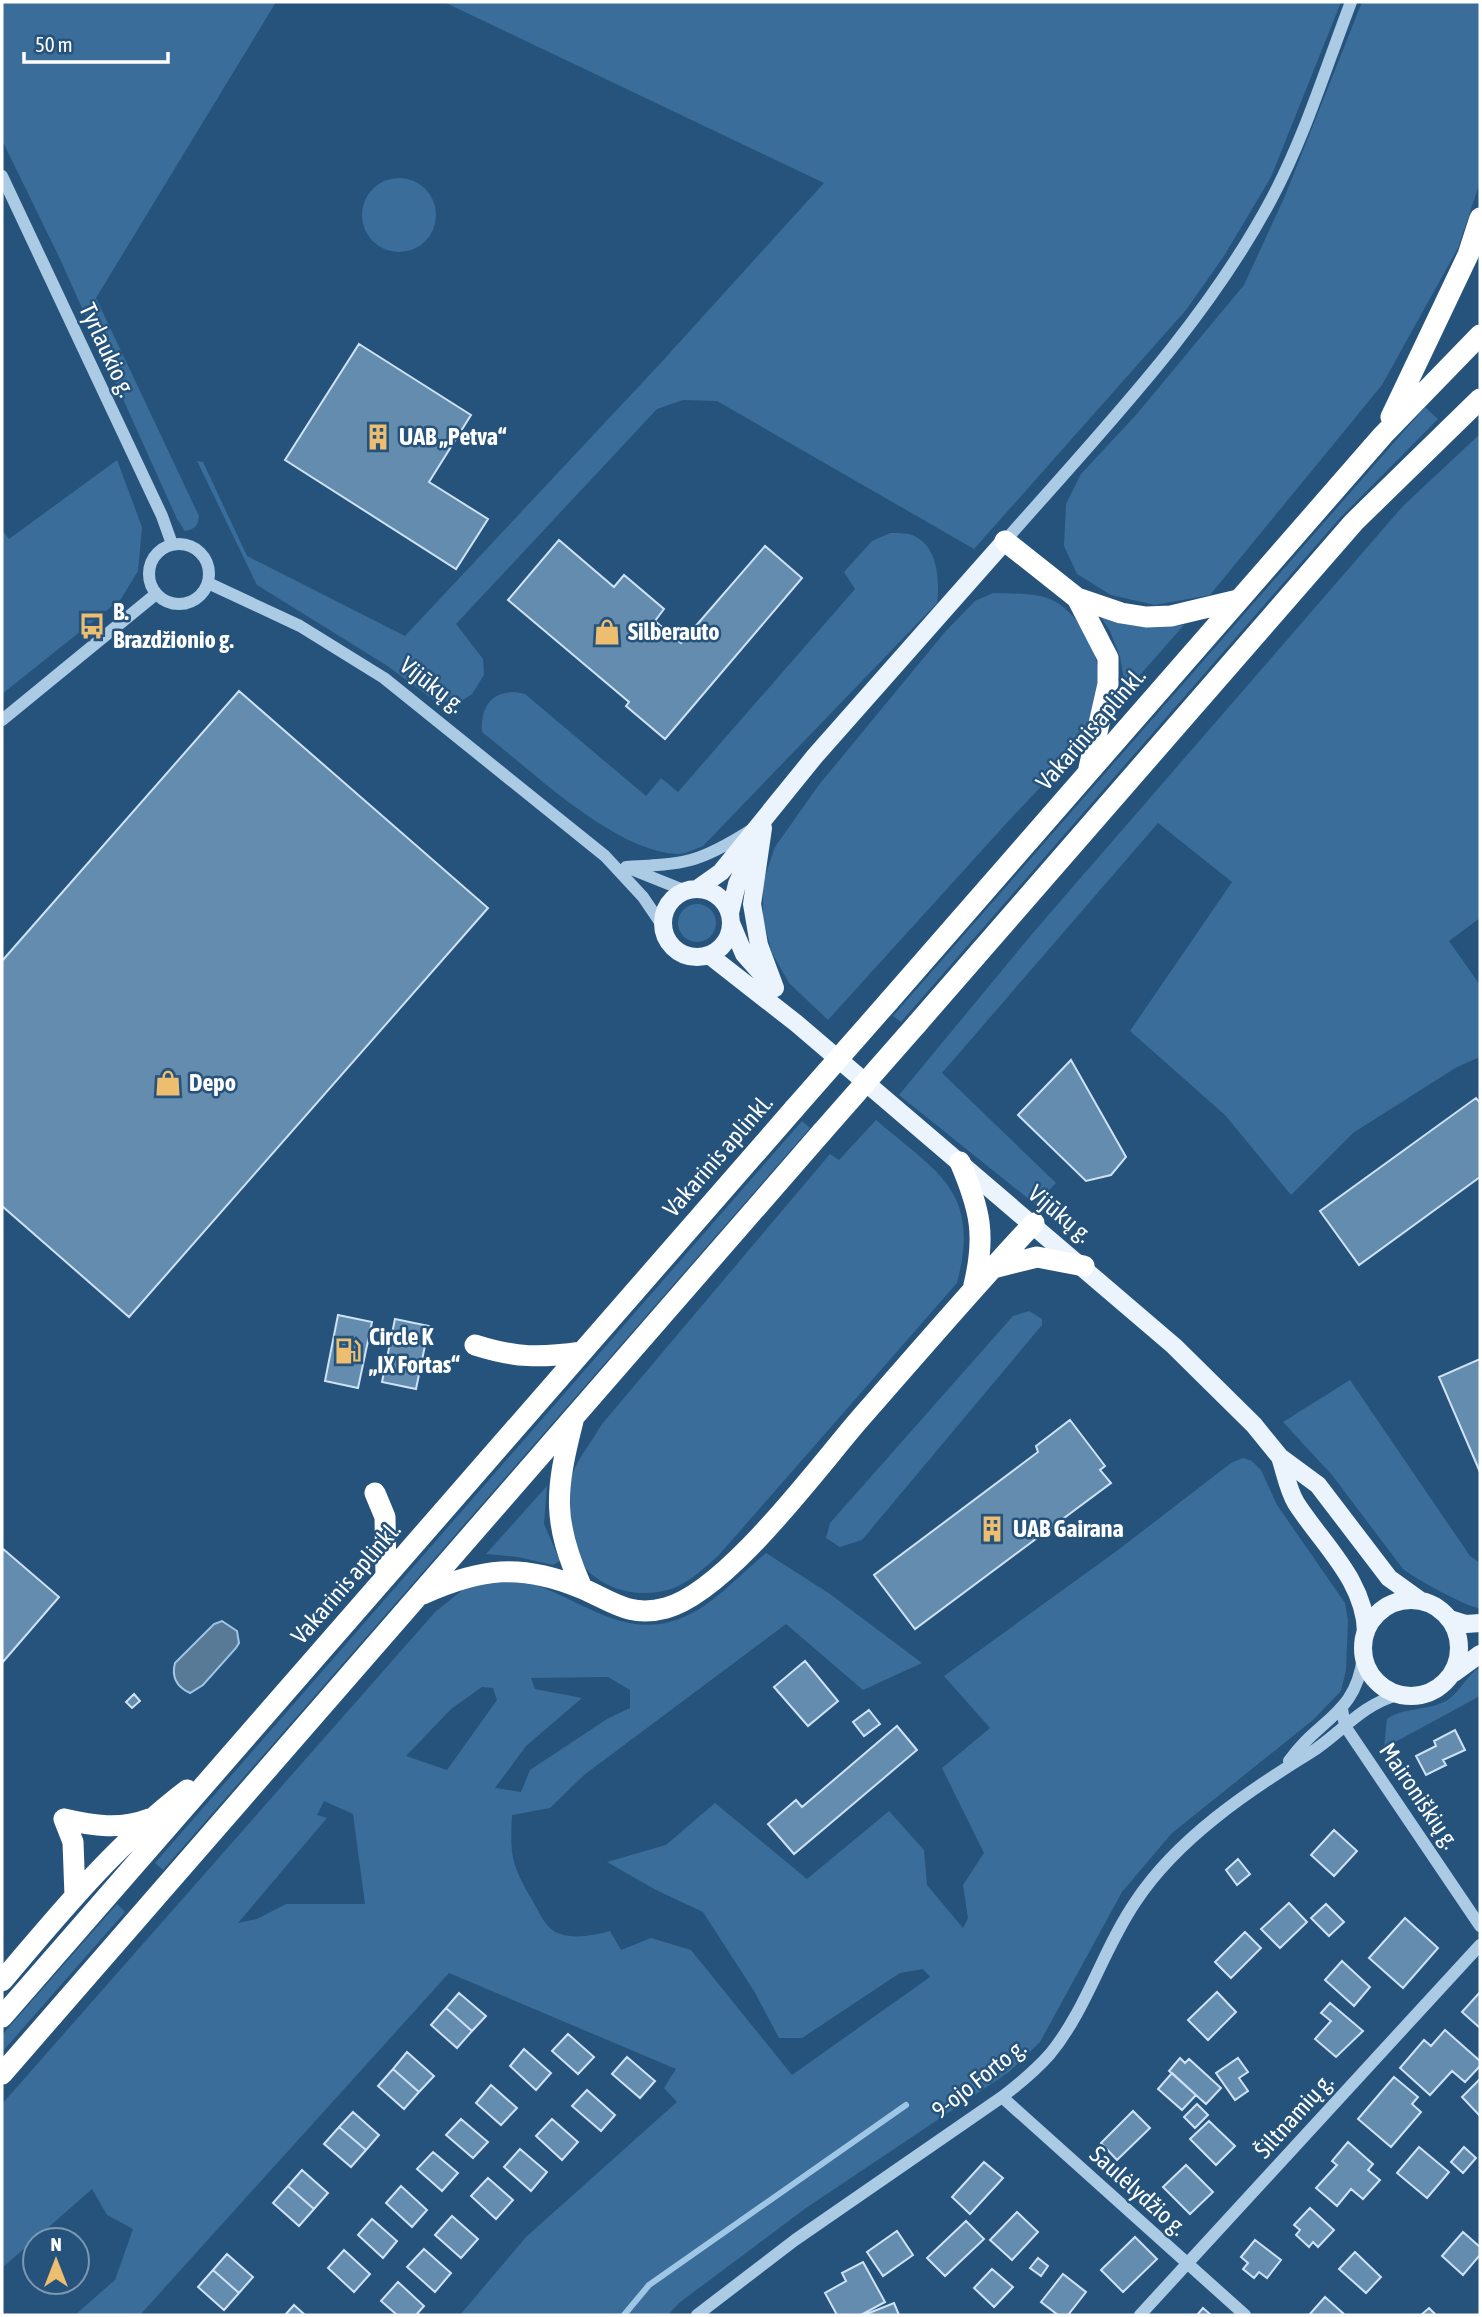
<svg xmlns="http://www.w3.org/2000/svg" width="1482" height="2317" viewBox="0 0 1482 2317" font-family="'Asap Condensed',sans-serif">
<rect width="100%" height="100%" fill="#26537c"/>
<path fill="#3a6d99" fill-rule="evenodd" d="M2,2H276L96,298L199,516C198,526 195,529 185,531L177,519L60,259L2,140Z
M444,2H1341L1271,177L1224,256L1186,310L974,549L717,401L683,400L657,409L456,624L483,659L484,675L472,694L458,703L434,700L386,665L257,585L197,461L203,462L247,556L405,636L657,367L824,183Z
M1362,2H1480V182L1458,248L1382,385L1210,595L1155,605L1111,595L1077,574L1064,546L1066,504L1081,474L1136,415L1244,285L1285,196Z
M362 215a37 37 0 1 1 74 0a37 37 0 1 1-74 0Z
M1425,407L1438,419L1340,518L901,1022L893,1016Z
M1480,434V918L1449,941L1480,985V1057L1457,1067L1353,1133L1291,1195L1225,1115L1130,1031L1232,882L1158,823L942,1073L1056,1183L1035,1204L899,1095L1032,934L1403,506Z
M117,460L142,527L138,571L121,599L2,694V530L9,539Z
M890,533C896,533 906,533 912,535C938,545 940,580 937,603L703,846C695,849 686,854 677,854C614,851 532,771 482,732C480,703 496,687 525,694L646,796L661,778L678,792L855,589L844,572L872,541Z
M993,593C1012,594 1039,592 1056,602C1094,626 1112,684 1089,725C1071,759 1030,797 1003,827C945,891 886,956 828,1020L789,983L772,953L763,919V882L775,847L818,786L945,632L975,601Z
M1096,610L1164,626L1184,625L1126,691L1120,657L1110,631Z
M678 923a19 19 0 1 1 38 0a19 19 0 1 1-38 0Z
M876,1120C939,1174 981,1191 957,1283L718,1556C704,1568 691,1581 674,1588C638,1601 596,1589 575,1555C565,1537 566,1495 572,1475C578,1458 593,1440 602,1424L830,1154L839,1160Z
M802,1121L810,1128L163,1870L155,1863Z
M1029,1311L1042,1319V1325L862,1540L840,1547L826,1538L830,1523L1013,1316Z
M1350,1380L1470,1556L1480,1563V1608C1468,1608 1414,1578 1403,1569L1332,1475L1283,1422Z
M1243,1458L1252,1461L1261,1470L1277,1505L1345,1603L1348,1620L1346,1670L1341,1691L1313,1720L1172,1833L1122,1892L1040,2042L1009,2072L806,2208L679,2303L668,2315H460L526,2237L677,2102L664,2088L676,2069L449,1973L140,2315H75L115,2280L133,2229L107,2215L92,2189L2,2268V2104L436,1611C446,1604 456,1594 466,1588C539,1549 599,1647 676,1620C710,1609 739,1575 766,1553L830,1594L922,1663L863,1690L786,1624L584,1775L550,1808L512,1815C510,1854 511,1864 531,1898C536,1906 541,1918 548,1926C562,1942 592,1936 610,1931L621,1950L651,1938L691,1950L792,2075L930,1977L923,1969L900,1973L802,2038H779L754,1991L703,1912L656,1890L607,1862L666,1845L715,1803L807,1879L889,1811L924,1850L927,1885L963,1928L968,1918L963,1885L984,1853L942,1768L990,1728L944,1676L1118,1550L1231,1463ZM608,1677L630,1690V1708L607,1719L530,1770L521,1792L495,1788L526,1746L582,1698L535,1689L531,1678ZM482,1687L493,1688L497,1700L447,1770L406,1756L451,1709ZM324,1801L353,1814L365,1904H286L257,1919L238,1923L327,1818L317,1815Z
M547,1486L544,1524L560,1561L553,1565L518,1557L486,1554Z
M1480,1667V1696L1384,1748L1387,1719C1404,1706 1430,1712 1449,1699C1461,1690 1468,1674 1480,1667Z
M117,1904L125,1912L2,2052V2035Z"/>
<path fill="#597a97" stroke="#9fc6e5" stroke-width="2" d="M222,1621L237,1631L239,1643L236,1648L203,1685L190,1693C177,1687 171,1678 175,1663L214,1624Z"/>
<g fill="none" stroke-linecap="round" stroke-linejoin="round">
<path stroke="#9fc6e5" stroke-width="6" d="M624,2315L649,2285L906,2105"/>
</g>
<path fill="#638caf" stroke="#cee2f4" stroke-width="2" d="M359,344L471,415L429,482L488,519L456,569L285,460Z
M559,540L614,587L624,575L664,609L655,621L681,643L765,546L802,578L665,739L626,706L629,702L508,600Z
M239,691L488,908L129,1317L2,1206V961Z
M1071,1060L1126,1157L1111,1175L1086,1181L1018,1115Z
M1476,1098L1480,1103V1177L1359,1265L1320,1211Z
M338,1315L372,1322L358,1388L325,1381Z
M395,1319L429,1326L416,1389L382,1382Z
M1480,1359V1472L1439,1377Z
M1070,1420L1105,1466L1100,1470L1111,1483L915,1629L874,1575L1038,1452L1036,1446Z
M2,1548L59,1597L2,1663Z
M805,1661L838,1701L808,1726L774,1687Z
M134,1694L140,1701L132,1708L126,1702Z
M869,1710L880,1724L864,1736L853,1722Z
M897,1726L917,1750L794,1854L768,1824L796,1800L802,1807Z
M1455,1730L1465,1750L1443,1760L1446,1765L1426,1775L1416,1756L1436,1746L1434,1741Z
M1334,1830L1357,1851L1334,1876L1311,1855Z
M1238,1859L1250,1874L1237,1885L1226,1870Z
M1289,1903L1307,1922L1280,1948L1261,1929Z
M1326,1904L1344,1922L1329,1936L1311,1918Z
M1405,1918L1438,1948L1403,1988L1369,1958Z
M1245,1932L1261,1948L1231,1978L1215,1962Z
M1342,1961L1370,1987L1354,2006L1325,1980Z
M1217,1992L1236,2012L1208,2040L1188,2020Z
M1480,1992V2028L1462,2012Z
M459,1993L486,2016L472,2031L446,2008Z
M1330,2003L1363,2031L1336,2057L1315,2039L1331,2021L1321,2013Z
M446,2008L472,2031L457,2048L431,2025Z
M1445,2030L1480,2061V2066L1465,2082L1452,2071L1430,2095L1400,2068L1424,2040L1431,2046Z
M568,2034L594,2057L578,2074L552,2051Z
M524,2049L551,2073L536,2090L510,2066Z
M407,2052L434,2076L419,2092L393,2069Z
M627,2057L655,2081L640,2098L612,2074Z
M1180,2058L1185,2063L1189,2059L1221,2088L1206,2104L1169,2071Z
M1238,2058L1248,2072L1239,2078L1248,2091L1235,2100L1216,2073Z
M393,2069L419,2092L404,2109L378,2086Z
M1172,2073L1196,2095L1182,2110L1158,2089Z
M1394,2077L1418,2097L1412,2104L1421,2112L1391,2147L1358,2119Z
M1480,2079V2116L1462,2097Z
M491,2085L517,2108L501,2125L476,2103Z
M587,2090L615,2115L601,2131L572,2106Z
M1197,2104L1208,2115L1195,2128L1184,2117Z
M1133,2111L1150,2128L1117,2160L1101,2143Z
M353,2112L379,2135L366,2150L339,2127Z
M461,2119L488,2142L473,2158L446,2135Z
M552,2119L578,2142L562,2160L536,2136Z
M1209,2121L1235,2146L1216,2165L1190,2139Z
M339,2127L366,2150L351,2167L324,2144Z
M1348,2142L1373,2164L1368,2170L1380,2180L1363,2199L1351,2189L1337,2206L1316,2188L1337,2165L1332,2161Z
M1419,2147L1449,2172L1427,2198L1397,2173Z
M1464,2147L1476,2158L1463,2173L1451,2162Z
M520,2149L547,2172L531,2191L504,2167Z
M433,2152L458,2173L442,2191L417,2169Z
M984,2162L1003,2178L970,2214L952,2197Z
M1186,2165L1213,2192L1190,2214L1163,2187Z
M302,2170L328,2193L314,2209L288,2186Z
M488,2178L513,2200L496,2219L471,2196Z
M288,2186L314,2209L299,2226L273,2203Z
M401,2186L427,2210L412,2227L386,2203Z
M1310,2208L1334,2230L1318,2247L1313,2242L1309,2247L1296,2235L1300,2230L1294,2225Z
M1017,2212L1038,2232L1012,2260L990,2240Z
M452,2216L478,2239L461,2258L435,2235Z
M372,2219L397,2241L383,2258L358,2235Z
M966,2221L984,2239L945,2276L927,2258Z
M897,2231L913,2255L883,2276L867,2252Z
M1463,2232L1480,2247V2255L1463,2275L1442,2256Z
M1135,2237L1157,2259L1123,2292L1101,2270Z
M1255,2240L1281,2260L1267,2278L1259,2272L1254,2278L1243,2269L1248,2263L1241,2257Z
M424,2249L451,2273L435,2292L407,2267Z
M344,2250L370,2274L354,2292L328,2268Z
M1355,2252L1381,2277L1366,2293L1339,2269Z
M227,2254L253,2277L239,2293L213,2270Z
M1038,2258L1048,2266L1041,2276L1030,2268Z
M863,2262L885,2302L861,2315H837L825,2293L846,2281L842,2273Z
M992,2269L1013,2287L994,2307L974,2288Z
M213,2270L239,2293L224,2310L198,2287Z
M1063,2274L1086,2292L1068,2315H1058L1041,2302Z
M398,2282L424,2306L416,2315H397L381,2301Z
M1325,2297L1345,2315H1309Z
M894,2303L899,2315H864Z
M294,2305L305,2315H285Z
M1203,2308L1211,2315H1197Z
M1429,2308L1436,2315H1421Z"/>
<g fill="none" stroke-linecap="round" stroke-linejoin="round">
<path stroke="#abcae4" stroke-width="12" d="M2,176L162,516L172,544
M1005,541C1100,432 1204,326 1272,198C1305,136 1326,67 1351,2
M149 574a30 30 0 1 1 60 0a30 30 0 1 1-60 0Z
M208,583L300,626L384,678L605,856L643,897L664,928
M2,720L156,594
M626,867C686,864 699,863 751,830
M631,869L686,891
M1342,1709L1345,1726L1480,1926
M1289,1761C1318,1719 1356,1715 1363,1657
M1002,2097L1245,2315
M697,2315L795,2240L1002,2097C1019,2084 1036,2070 1050,2054C1087,2009 1103,1949 1136,1901C1177,1839 1248,1791 1310,1753C1340,1734 1362,1704 1398,1695
M1140,2315L1480,1945"/>
<path stroke="#ebf3fc" stroke-width="18" d="M763,828L752,904L759,945L775,988
M697,889L721,872L815,756L1005,541
M663 923a34 34 0 1 1 68 0a34 34 0 1 1-68 0Z
M730,913L737,884L755,844
M731,923L744,954L768,981
M709,955L796,1023L1174,1346L1254,1425L1280,1457L1318,1485L1389,1578L1421,1601
M1280,1457C1285,1472 1288,1490 1296,1503C1323,1545 1365,1581 1366,1632
M1363 1648a48 48 0 1 1 96 0a48 48 0 1 1-96 0Z
M1450,1619L1466,1624L1480,1623
M1454,1673L1480,1654"/>
<path stroke="#fff" stroke-width="21" d="M1391,417L1468,255L1480,218
M1005,541L1077,598L1121,613L1146,617L1171,616L1238,600
M1077,598L1108,658V684L1089,768
M889,1001L1383,435L1480,335
M917,1024L1354,522L1480,399
M960,1162C980,1209 986,1235 974,1285
M993,1268L1037,1257L1084,1266
M475,1345C516,1358 540,1358 582,1352
M573,1421C555,1492 552,1521 582,1588
M375,1493L385,1517L386,1577
M423,1594C481,1568 521,1563 581,1588C612,1601 629,1618 666,1608C726,1592 815,1471 858,1421C916,1355 973,1288 1034,1223
M64,1819C93,1826 121,1830 149,1819
M64,1819L73,1842L75,1896
M2,1981C59,1914 116,1844 187,1790
M2,2017L794,1109
M2,2074L822,1132"/>
<path stroke="#fff" stroke-width="21" d="M794,1109L889,1001
M822,1132L917,1024"/>
</g>
<defs>
<g id="building-bare" transform="scale(2.1)"><path d="M-4-6H4V6H1V3H-1V6H-4ZM-2.5-4.3h1.7v1.8h-1.7ZM.8-4.3h1.7v1.8H.8ZM-2.5-1h1.7V.8h-1.7ZM.8-1h1.7V.8H.8Z" fill="#edbe70" stroke="#26537c" stroke-width="2.5" paint-order="stroke"/></g>
<g id="bus-bare" transform="scale(2.1)"><path d="M-5-6H5V4H4V6H2V4H-2V6H-4V4H-5ZM-3.5-4V0h7V-4ZM-3.5 1.2v1.5H-2V1.2ZM2 1.2v1.5H3.5V1.2Z" fill="#edbe70" stroke="#26537c" stroke-width="2.5" paint-order="stroke"/></g>
<g id="shop-bare" transform="scale(2.1)"><path d="M-5-2.5h2.3a2.7 3.5 0 0 1 5.4 0H5L5.5 6h-11ZM-1.5-2.5h3a1.5 2.3 0 0 0-3 0Z" fill="#edbe70" stroke="#26537c" stroke-width="2.5" paint-order="stroke"/></g>
<g id="fuel-bare" transform="scale(2.1)"><path d="M-5.5-6h7V0h2V4h1.3V-2.5L3-4.5l.8-.8L6-3V5H2.5V1h-1V6h-7ZM-4.2-4.7v3.2H.2V-4.7Z" fill="#edbe70" stroke="#26537c" stroke-width="2.5" paint-order="stroke"/></g>
</defs>
<g fill-rule="evenodd">
<use href="#building-bare" x="378" y="437"/>
<use href="#bus-bare" x="92" y="626"/>
<use href="#shop-bare" x="607" y="632"/>
<use href="#shop-bare" x="168" y="1083"/>
<use href="#fuel-bare" x="348" y="1351"/>
<use href="#building-bare" x="992" y="1529"/>
</g>
<g text-anchor="middle" stroke-width="5" stroke-linejoin="round" paint-order="stroke">
<g font-size="24" fill="#fff" stroke="#26537c">
<text transform="translate(107 350) rotate(65)" y="8">Tyrlaukio g.</text>
<text transform="translate(432 685) rotate(38)" y="8">Vijūkų g.</text>
<text transform="translate(1091 729) rotate(-49)" y="8">Vakarinis aplinkl.</text>
<text transform="translate(718 1156) rotate(-49)" y="8">Vakarinis aplinkl.</text>
<text transform="translate(1060 1214) rotate(40)" y="8">Vijūkų g.</text>
<text transform="translate(346 1583) rotate(-49)" y="8">Vakarinis aplinkl.</text>
<text transform="translate(1419 1796) rotate(56)" y="8">Maironiškių g.</text>
<text transform="translate(979 2079) rotate(-38)" y="8">9-ojo Forto g.</text>
<text transform="translate(1294 2116) rotate(-48)" y="8">Šiltnamių g.</text>
<text transform="translate(1138 2191) rotate(42)" y="8">Saulėlydžio g.</text>
</g>
<g font-size="24" font-weight="bold" fill="#fff" stroke="#26537c" text-anchor="start">
<text x="399" y="445">UAB „Petva“</text>
<text x="113" y="620">B.<tspan x="113" dy="28">Brazdžionio g.</tspan></text>
<text x="628" y="640">Silberauto</text>
<text x="189" y="1091">Depo</text>
<text x="369" y="1345">Circle K<tspan x="369" dy="28">„IX Fortas“</tspan></text>
<text x="1013" y="1537">UAB Gairana</text>
</g>
</g>
<rect width="1482" height="2317" fill="none" stroke="#ffffff" stroke-width="7"/>
<g transform="translate(56 2261)"><circle r="33" fill="#26537c" stroke="#7d98b0" stroke-width="2"/>
<path d="M0-5L12 26L0 18L-12 26Z" fill="#edbe70"/>
<text y="-10" font-size="19" font-weight="bold" text-anchor="middle" fill="#ffffff">N</text>
</g>
<path d="M24 52v10h144v-10" fill="none" stroke="#ffffff" stroke-width="3.5"/>
<text x="35" y="52" font-size="21" fill="#ffffff" stroke="#26537c" stroke-width="5" paint-order="stroke">50 m</text>
</svg>
